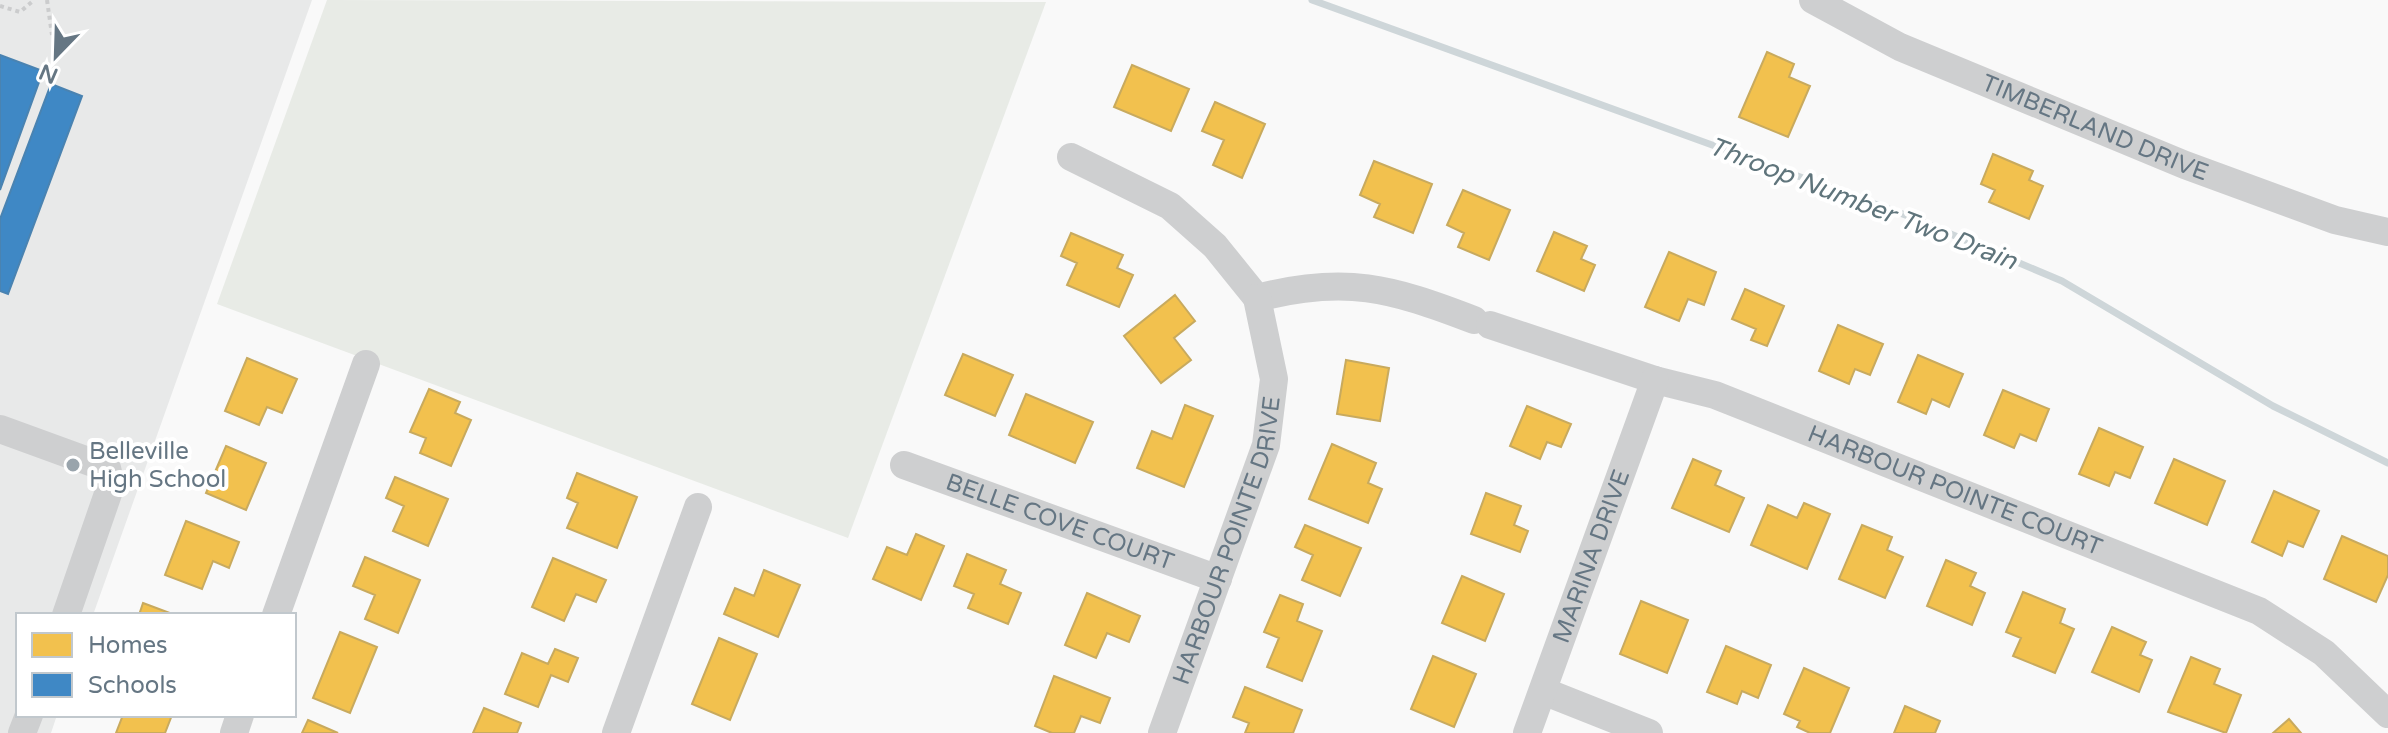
<svg xmlns="http://www.w3.org/2000/svg" width="2388" height="733" viewBox="0 0 2388 733" font-family="'Varela Round',sans-serif">
<rect width="100%" height="100%" fill="#f9f9f9"/>
<path fill="#e8e9e9" d="M0,0H312L93,615H18V715H57L51,733H0Z"/>
<path fill="#e8ebe6" d="M327,0L1046,2L848,538L217,304Z"/>
<path fill="#f2c14e" stroke="#c8aa5e" stroke-width="2" d="M1767,52L1794,64L1789,77L1810,86L1788,137L1739,117Z
M1132,65L1189,89L1171,131L1114,107Z
M1215,102L1265,124L1242,178L1213,165L1224,140L1202,131Z
M1993,154L2033,171L2029,180L2043,186L2029,219L1989,202L1995,190L1981,184Z
M1374,161L1432,184L1413,233L1374,217L1380,204L1360,195Z
M1463,190L1510,210L1489,260L1458,247L1464,233L1447,225Z
M1554,232L1587,246L1581,259L1595,265L1584,291L1537,271Z
M1071,233L1123,255L1117,268L1133,275L1119,307L1067,285L1077,263L1061,256Z
M1669,252L1716,272L1704,305L1688,299L1679,321L1645,307Z
M1745,289L1784,306L1767,346L1751,340L1756,329L1732,319Z
M1175,295L1195,321L1174,338L1191,360L1161,383L1124,336Z
M1838,325L1883,344L1870,375L1855,369L1849,384L1819,371Z
M963,354L1013,375L995,416L945,395Z
M1918,355L1963,374L1949,407L1932,399L1926,414L1898,402Z
M247,358L297,379L282,413L267,407L259,425L225,411Z
M1346,360L1389,368L1380,421L1337,414Z
M429,389L460,402L455,413L471,420L451,466L420,453L426,438L410,432Z
M2003,390L2049,409L2036,441L2020,434L2014,448L1984,435Z
M1026,394L1093,422L1075,463L1009,435Z
M1185,405L1213,416L1184,487L1137,468L1152,431L1172,439Z
M1527,406L1571,424L1561,447L1547,442L1540,459L1510,446Z
M2099,428L2143,447L2130,478L2115,472L2109,486L2079,474Z
M1332,444L1376,463L1368,483L1382,489L1368,523L1309,499Z
M226,446L266,463L246,510L206,493Z
M1693,459L1721,471L1715,485L1744,498L1729,532L1672,508Z
M2174,459L2225,481L2207,525L2155,503Z
M577,473L637,497L617,548L567,528L578,503L567,498Z
M395,477L448,499L428,546L393,531L404,506L386,498Z
M2274,491L2319,511L2303,547L2288,541L2282,556L2252,542Z
M1486,493L1521,506L1514,525L1528,531L1520,552L1471,534Z
M1804,503L1830,514L1807,569L1751,545L1768,505L1797,518Z
M186,521L239,542L229,568L213,561L202,589L165,575Z
M1305,525L1361,548L1340,596L1302,580L1313,555L1295,547Z
M1862,525L1892,537L1887,550L1903,557L1885,598L1839,579Z
M916,534L944,546L921,600L873,579L887,547L907,555Z
M2342,536L2388,556V575L2376,602L2324,579Z
M967,554L1006,570L1000,584L1021,593L1008,624L968,608L974,594L954,586Z
M365,557L420,580L398,633L365,619L375,595L353,586Z
M553,558L606,580L596,602L576,594L564,621L532,607Z
M1946,560L1976,573L1970,586L1985,593L1972,625L1927,606Z
M764,570L800,585L778,637L724,614L735,588L754,596Z
M1462,576L1504,594L1485,641L1442,623Z
M2023,592L2065,609L2060,623L2074,629L2055,673L2013,656L2021,638L2006,632Z
M1087,593L1140,616L1129,642L1107,633L1096,658L1065,645Z
M1280,595L1303,604L1297,621L1322,631L1302,681L1267,667L1279,638L1264,632Z
M1641,601L1688,620L1667,673L1620,654Z
M143,603L175,615H139Z
M2112,627L2146,642L2140,655L2152,660L2139,692L2092,672Z
M340,632L377,647L350,713L313,698Z
M719,638L757,654L730,720L692,704Z
M1726,646L1771,665L1758,698L1742,691L1737,704L1707,692Z
M555,649L578,658L568,682L551,675L538,707L505,694L522,653L548,664Z
M1433,656L1476,674L1454,727L1411,709Z
M2191,657L2220,669L2214,684L2241,695L2226,733L2168,712Z
M1804,668L1849,688L1830,733H1810L1797,727L1800,721L1784,714Z
M1054,676L1110,698L1100,723L1081,716L1074,733H1052L1035,726Z
M1245,687L1302,710L1293,733H1245L1249,723L1233,717Z
M1905,706L1940,721L1935,733H1894Z
M484,708L521,723L517,733H473Z
M123,715H172L165,733H116Z
M2289,719L2301,733H2273Z
M308,720L338,733H302Z"/>
<path fill="#3f88c5" stroke="#4a83b1" stroke-width="2" d="M0,55L43,71L0,190Z
M51,84L82,96L8,294L0,291V219Z"/>
<g fill="none" stroke-linecap="round" stroke-linejoin="round">
<path stroke="#ced6d9" stroke-width="7" d="M1312,0L1908,216L2062,281L2273,406L2388,463"/>
<path stroke="#cbcccd" stroke-width="4" stroke-dasharray="4 4" stroke-linecap="butt" d="M47,0L52,35
M0,6L20,12L34,0"/>
<g stroke="#cecfd0" stroke-width="28">
<path id="s1" d="M1813,0L1900,47L2185,165L2335,220L2388,232"/>
<path d="M1071,157L1170,206L1215,246L1257,298C1345,275 1391,288 1474,320"/>
<path id="s2" d="M1490,325L1655,380L1715,395L2259,611L2324,653L2388,714"/>
<path d="M0,429L107,468L111,485L66,615"/>
<path id="s3" d="M904,465L1218,579"/>
<path d="M276,615L366,364"/>
<path d="M1543,691L1649,733"/>
<path d="M22,733L29,715"/>
<path d="M234,733L240,715"/>
<path d="M616,733L698,507"/>
<path id="s4" d="M1162,733L1266,445L1274,379L1257,298"/>
<path id="s5" d="M1527,733L1655,380"/>
</g>
</g>
<circle fill="#99a4ac" stroke="#fff" stroke-width="3" cx="73" cy="465" r="8"/>
<g text-anchor="middle" stroke-width="8" stroke-linejoin="round" paint-order="stroke">
<g font-size="24" fill="#657683" stroke="#fff">
<text dy="8" stroke="none"><textPath href="#s1" startOffset="310">TIMBERLAND DRIVE</textPath></text>
<text dy="8" stroke="none"><textPath href="#s2" startOffset="494">HARBOUR POINTE COURT</textPath></text>
<text dy="8" stroke="none"><textPath href="#s3" startOffset="166">BELLE COVE COURT</textPath></text>
<text dy="8" stroke="none"><textPath href="#s4" startOffset="204">HARBOUR POINTE DRIVE</textPath></text>
<text dy="8" stroke="none"><textPath href="#s5" startOffset="188">MARINA DRIVE</textPath></text>
</g>
<g font-size="24" fill="#657683" stroke="#fff" text-anchor="start">
<text x="89" y="459">Belleville<tspan x="89" dy="28">High School</tspan></text>
</g>
<g font-size="26" font-style="italic" fill="#60757c" stroke="#fff">
<text transform="translate(1863 203) rotate(21)" y="9">Throop Number Two Drain</text>
</g>
</g>
<rect x="16" y="613" width="280" height="104" fill="#ffffff" stroke="#c1c8cd" stroke-width="2"/>
<rect x="32" y="633" width="40" height="24" fill="#f2c14e" stroke="#c1c8cd" stroke-width="2"/>
<text x="88" y="653" font-size="24" fill="#657683">Homes</text>
<rect x="32" y="673" width="40" height="24" fill="#3f88c5" stroke="#c1c8cd" stroke-width="2"/>
<text x="88" y="693" font-size="24" fill="#657683">Schools</text>
<g transform="translate(56 56) rotate(203)" stroke="#ffffff" stroke-width="6" paint-order="stroke">
<path d="M0-6L14 30L0 20L-14 30Z" fill="#657683"/>
<text y="-12" font-size="22" font-weight="bold" text-anchor="middle" fill="#657683">N</text>
</g>
</svg>
